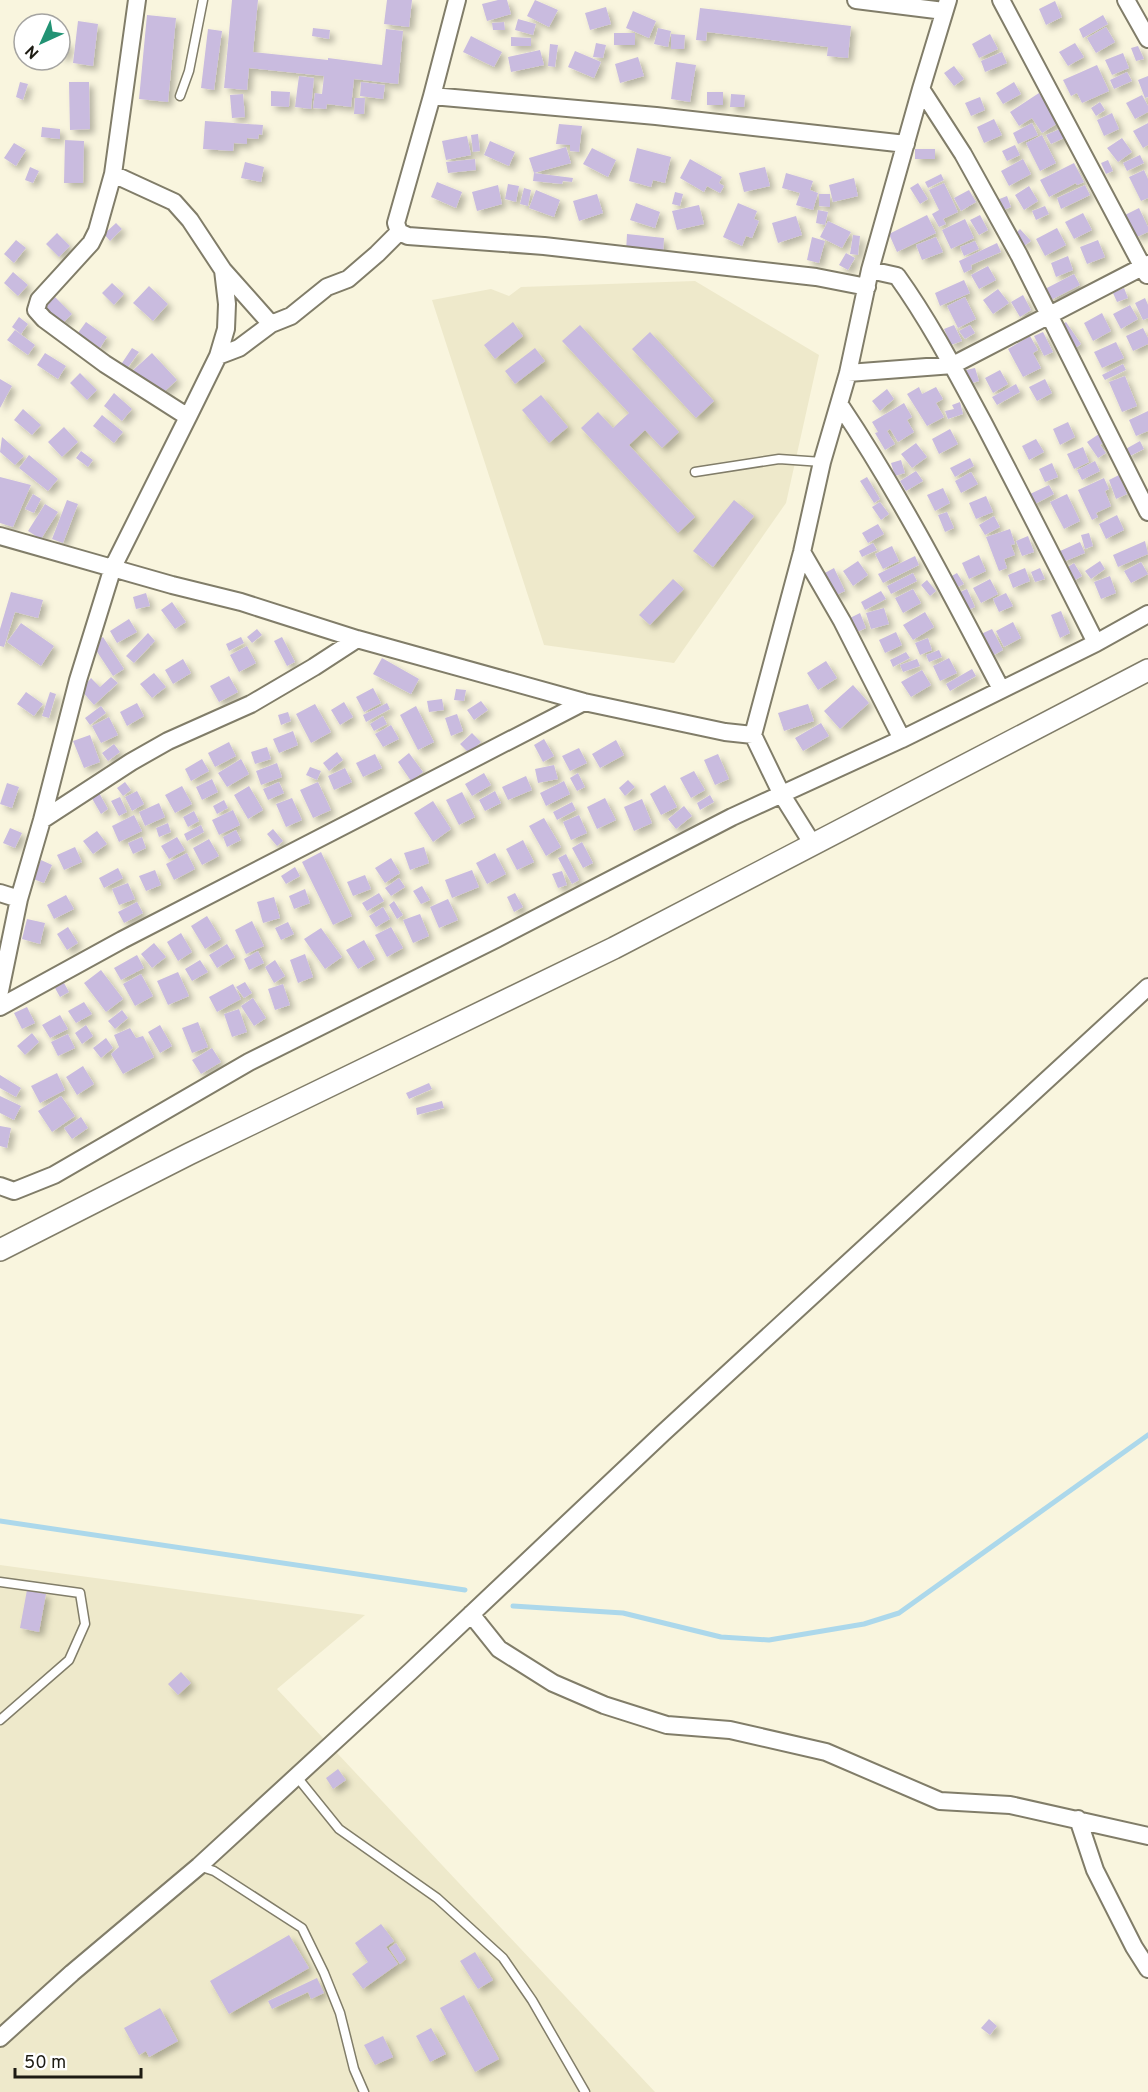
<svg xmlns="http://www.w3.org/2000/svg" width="1148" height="2092" viewBox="0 0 1148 2092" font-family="Overpass,sans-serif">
<defs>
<filter id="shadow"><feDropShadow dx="4.5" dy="4.5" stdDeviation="3" flood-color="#0004"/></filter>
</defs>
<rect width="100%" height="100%" fill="#f9f5de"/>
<path fill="#eee9cb" d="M695,281L819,355L786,503L674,663L544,645L432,300L491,289L509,296L521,287Z
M0,1565L365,1615L277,1689L655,2092H0Z"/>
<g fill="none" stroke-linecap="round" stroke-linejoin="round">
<path stroke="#acd8eb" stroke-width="5" d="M0,1521L465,1590
M513,1606L623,1613L721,1637L769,1640L864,1624L899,1613L1148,1435"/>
</g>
<path fill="#c9bbdf" filter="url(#shadow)" d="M232,0H258L253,52L328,60V58L382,65L386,29L403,31L398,84L354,79L351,107L327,104L326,109L313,108L315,93L322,94L324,76L249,68L247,90L224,88Z
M387,0H412L409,27L384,24Z
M498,0H507L511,14L487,21L482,4Z
M535,0L558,10L549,27L527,16Z
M1055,1L1062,17L1046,25L1039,9Z
M606,7L611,24L590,30L585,13Z
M700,8L851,26L848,58L827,56L828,47L707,32L706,41L696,40Z
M633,11L656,21L649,38L626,28Z
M147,15L176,18L168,102L139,99Z
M1103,15L1108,24L1083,38L1079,29Z
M518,19L536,24L533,35L515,30Z
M78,21L98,24L93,66L73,63Z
M504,22L505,30H493L492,23Z
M1106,27L1115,42L1096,53L1087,38Z
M313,28L330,30L329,39L312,36Z
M658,28L671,31L668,47L654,44Z
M208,29L222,31L214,90L201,88Z
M614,33H635V45H614Z
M671,34L685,35L684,49H671Z
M990,34L998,49L979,58L972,44Z
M471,36L502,52L494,67L463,52Z
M511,37L531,38V46H511Z
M60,41L69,43L66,57L60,56Z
M596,43L606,45L603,58L593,57Z
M1075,43L1084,57L1068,66L1059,52Z
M550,44L558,45L555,67L548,66Z
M1138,46L1144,59L1136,61L1131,48Z
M540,50L544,65L511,72L508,57Z
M575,51L601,62L594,78L568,67Z
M1002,52L1007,63L985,72L981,61Z
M1123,53L1129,68L1112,75L1105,60Z
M638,57L644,76L620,83L615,64Z
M676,62L696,65L690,102L671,99Z
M1097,65L1109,91L1082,103L1077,93L1071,96L1063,80Z
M954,66L964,79L954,86L944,73Z
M1127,72L1132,81L1114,89L1110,80Z
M299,76L314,78L311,109L295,107Z
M1148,76V97L1145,98L1138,80Z
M20,82L28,84L23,100L16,97Z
M69,82H89L90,129L70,130Z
M361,82L385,85L383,99L360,96Z
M1014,82L1021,94L1003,104L996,93Z
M271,91L290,92L289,107L271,106Z
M707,92H723V105H707Z
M1039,93L1058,123L1042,133L1032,118L1019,126L1010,112Z
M243,94L245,117L232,118L230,95Z
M731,94L745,95L744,107H730Z
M1142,95L1148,106V112L1135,119L1126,103Z
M980,97L985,110L971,116L965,103Z
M355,98H365L364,114H354Z
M1100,102L1105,110L1096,116L1091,108Z
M1112,113L1119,129L1104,136L1097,120Z
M994,119L1002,135L984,143L977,127Z
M205,121L263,125L262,135L259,134L258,139L247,138V144L234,143L233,151L203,149Z
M1032,123L1038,135L1018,144L1013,133Z
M1148,123V145L1143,148L1133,131Z
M559,124L582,126L579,152L570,151V145L556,144Z
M42,127L60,129V139L41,137Z
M1062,128L1066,137L1051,144L1046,135Z
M478,134L480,151L473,152L471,135Z
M1042,135L1056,163L1040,171L1026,143Z
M467,136L471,155L446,160L442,141Z
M1122,138L1132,152L1118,162L1107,148Z
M65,140L84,141L83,183H64Z
M490,141L515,152L509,166L484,155Z
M14,143L26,150L16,166L4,158Z
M1015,145L1020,155L1007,161L1002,151Z
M566,147L571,163L534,173L529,158Z
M592,148L616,160L608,177L583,164Z
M637,148L671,157L665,183L653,180L651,187L629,181Z
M915,149H935V159H915Z
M1140,155L1144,163L1127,171L1123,163Z
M475,159L476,170L448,173L446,162Z
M690,159L722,177L719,183L724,186L720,193L707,186L704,192L680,178Z
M1023,159L1031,174L1009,186L1001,171Z
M1108,160L1113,171L1106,174L1101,163Z
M245,162L264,167L261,182L241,178Z
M1074,163L1084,182L1077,185L1076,183L1049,197L1040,180Z
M30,167L39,171L33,183L25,180Z
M765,167L770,186L744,192L739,173Z
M1144,170L1148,179V198L1141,201L1129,177Z
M534,173L573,178L572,182L563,181L562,184L533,181Z
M786,173L813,181L810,190L818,193L813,210L796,205L800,193L782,188Z
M941,174L944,180L928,188L925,182Z
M854,178L858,196L833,202L829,185Z
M437,182L462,192L456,208L431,197Z
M918,183L928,199L920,204L910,188Z
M944,183L958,212L943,219L946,224L939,227L932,214L939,210L929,190Z
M508,184L519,186L516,202L505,199Z
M498,185L502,204L477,211L472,192Z
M1085,185L1090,195L1061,209L1057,198Z
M1029,186L1038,201L1024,210L1015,195Z
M524,188L531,190L528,206L520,204Z
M536,190L560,200L554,217L529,208Z
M969,190L976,202L961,211L954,198Z
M675,192L683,194L680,206L672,204Z
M597,194L603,213L579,221L573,201Z
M819,194H830V207L819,206Z
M1007,196L1011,207L1001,211L997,200Z
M636,203L660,212L655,228L630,220Z
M738,203L757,211L754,219L759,221L752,238L746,236L742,246L723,237Z
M699,205L704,224L677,230L672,211Z
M1045,206L1049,214L1036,220L1032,211Z
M1139,208L1148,227V232L1137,237L1133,229L1130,231L1123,216Z
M818,210L828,212L825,225L816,223Z
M1083,213L1092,230L1074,239L1065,222Z
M927,215L936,233L897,252L889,234Z
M980,215L988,230L979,235L970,220Z
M796,216L802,235L778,243L772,223Z
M965,219L974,238L951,249L942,230Z
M828,221L851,232L842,248L820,237Z
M116,223L122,229L110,241L104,234Z
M1057,228L1066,245L1045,256L1036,239Z
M1020,229L1031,241L1024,246L1014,235Z
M57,233L70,246L59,257L46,244Z
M627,234L664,238L663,255L626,252Z
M853,235L860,236L858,255L850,254Z
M812,237L825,241L819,263L807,260Z
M936,237L943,252L922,260L916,245Z
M16,240L26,248L14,263L4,254Z
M1098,240L1105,257L1087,264L1080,247Z
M975,241L979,249L964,256L960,247Z
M997,243L1001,252L971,265L972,269L964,273L959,261Z
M846,253L855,258L848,270L839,265Z
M1068,256L1073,270L1056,277L1051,263Z
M988,266L996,280L979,289L971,275Z
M13,272L28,285L18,296L4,283Z
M1074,274L1080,285L1051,300L1045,289Z
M964,280L970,293L940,306L935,293Z
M112,283L124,294L114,305L102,293Z
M149,286L168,304L153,321L133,303Z
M1124,288L1128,298L1117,302L1113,293Z
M998,289L1009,303L993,314L983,300Z
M1023,295L1031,310L1020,317L1011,302Z
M55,297L72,314L61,325L44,309Z
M965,297L976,319L958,328L947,306Z
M1145,298L1148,305V318L1143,320L1135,303Z
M1130,305L1138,319L1121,329L1113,314Z
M1102,313L1111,331L1093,341L1084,323Z
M19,317L28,324L21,334L12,327Z
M86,322L107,337L100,348L78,333Z
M513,322L523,336L495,359L484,345Z
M1066,322L1081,344L1073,350L1058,327Z
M580,325L679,432L662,448L645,430L629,445L695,517L678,533L581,428L598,412L613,428L629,413L562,341Z
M954,325L962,341L951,345L944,329Z
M970,325L975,333L965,339L959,331Z
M1143,328L1148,338V344L1133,351L1126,336Z
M15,330L35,345L28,355L7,340Z
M650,332L714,401L696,418L632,349Z
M1043,332L1053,352L1044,356L1034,336Z
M1030,336L1038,350L1033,353L1041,368L1023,377L1008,349Z
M1116,342L1124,358L1102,368L1094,352Z
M132,348L139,352L126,370L120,366Z
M535,348L545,361L515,384L505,371Z
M45,353L66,366L58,379L37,365Z
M152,353L177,380L155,400L130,373Z
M1123,364L1126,370L1105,380L1102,375Z
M975,368L979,381L969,384L966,370Z
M1000,370L1008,384L993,393L985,378Z
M80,373L97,390L87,400L70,383Z
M1125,376L1137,406L1122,412L1109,382Z
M0,379L12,386L0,408Z
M1045,379L1052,393L1037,401L1029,387Z
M1016,384L1020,392L997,405L992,397Z
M919,387L922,394L936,387L943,399L936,403L944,417L927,426L907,394Z
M887,389L894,399L880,411L872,401Z
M114,393L132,409L122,421L104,406Z
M541,395L568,427L549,443L522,410Z
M960,402L963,414L948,419L945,411L954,409L952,405Z
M904,403L912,417L907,420L914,432L898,442L890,429L887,431L895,444L885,450L875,433L878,432L872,422Z
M23,409L41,425L32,435L14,420Z
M1148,411V431L1136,436L1129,420Z
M102,415L123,432L114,443L93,426Z
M1068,422L1075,437L1060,445L1053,429Z
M64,427L78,442L62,457L48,442Z
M950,429L958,444L939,454L932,439Z
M1099,434L1104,442L1100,445L1106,453L1098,458L1087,442Z
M2,437L24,456L15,465L0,452Z
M1036,439L1044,452L1029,460L1022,446Z
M1140,441L1144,449L1128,457L1124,450Z
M916,443L927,457L912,468L901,454Z
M1083,447L1089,462L1074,469L1067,454Z
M81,451L93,460L88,467L76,458Z
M29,455L58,479L48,491L19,468Z
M970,458L974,466L955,477L950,468Z
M901,460L905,473L895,476L891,463Z
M1095,461L1100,471L1082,480L1077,470Z
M1052,463L1058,477L1045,482L1039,469Z
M916,471L923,481L906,491L900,481Z
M971,472L978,484L961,493L955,481Z
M1119,475L1127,494L1116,499L1109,480Z
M0,477L31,485L13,527L0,523Z
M867,477L880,499L874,503L860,481Z
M1104,478L1109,489L1105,491L1111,506L1096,513L1098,517L1092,520L1078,490Z
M1049,485L1054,494L1033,505L1028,495Z
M943,488L950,503L935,511L927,495Z
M33,494L41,499L34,513L25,509Z
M1067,494L1080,521L1064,529L1050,502Z
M986,496L993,512L976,519L969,503Z
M67,500L78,504L63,543L52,539Z
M734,500L754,516L713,567L693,551Z
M880,502L889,514L881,520L872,507Z
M45,504L58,512L41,539L28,531Z
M947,512L954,528L945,532L938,515Z
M1117,515L1124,530L1106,539L1099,524Z
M994,516L1000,527L985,535L979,525Z
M878,524L884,534L868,543L862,533Z
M1010,529L1015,544L1011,545L1015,555L1004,559L1007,568L999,571L986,537Z
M1089,533L1093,546L1085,549L1081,535Z
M1028,536L1034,552L1022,556L1016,541Z
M1145,541L1148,554L1118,567L1113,555Z
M1080,542L1085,553L1063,562L1058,552Z
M873,543L877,550L862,557L859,551Z
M892,546L899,561L883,569L875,554Z
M979,555L986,571L969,579L962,563Z
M915,556L919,565L883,583L878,574Z
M858,561L868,575L853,586L843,571Z
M1100,561L1105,569L1091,579L1085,571Z
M1141,562L1148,574L1131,583L1124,571Z
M1074,563L1082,576L1072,582L1065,569Z
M834,568L845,591L834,596L823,574Z
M1025,568L1030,581L1013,588L1008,575Z
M1040,568L1045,579L1035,582L1031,572Z
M913,573L917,581L891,594L887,586Z
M957,573L964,584L956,588L950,577Z
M1110,576L1116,593L1101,599L1094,582Z
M673,579L684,589L650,625L639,615Z
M990,579L998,594L981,603L973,588Z
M927,580L936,591L930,596L921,585Z
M913,589L921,603L903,613L895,598Z
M967,589L975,607L968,610L960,592Z
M881,591L886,599L865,610L861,602Z
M11,592L43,600L38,618L15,612L4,647L0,646V629Z
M146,593L150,606L136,609L133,597Z
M1006,593L1013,606L999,612L993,599Z
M172,602L186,622L175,629L161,610Z
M884,608L889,624L871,629L866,613Z
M1061,611L1070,633L1060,638L1051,615Z
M925,612L934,627L913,640L903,625Z
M860,613L866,628L857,632L850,618Z
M129,619L137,632L117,643L110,631Z
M1013,622L1021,638L1004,647L996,631Z
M21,623L54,646L41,666L7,642Z
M257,629L262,635L252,643L247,637Z
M992,629L1003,650L992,656L981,634Z
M896,632L902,645L885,653L879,640Z
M148,633L155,641L134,663L126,656Z
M103,637L124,669L113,676L92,644Z
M241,637L244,643L229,651L226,644Z
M282,637L295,662L287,666L274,641Z
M928,638L932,650L920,655L915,643Z
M247,646L256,663L239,672L230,655Z
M939,650L942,657L929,662L926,655Z
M906,652L910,658L893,667L890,660Z
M382,658L419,679L411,694L373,674Z
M949,658L957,673L940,681L933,666Z
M183,659L191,673L173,684L165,670Z
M917,659L920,666L903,672L900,665Z
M826,661L837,678L818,690L807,673Z
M972,669L976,676L950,691L946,684Z
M922,670L931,685L911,697L901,682Z
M154,673L166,687L152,698L140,684Z
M229,676L238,692L219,702L210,686Z
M111,677L118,683L94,705L81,690L91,678L100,687Z
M853,685L869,703L840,729L824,711Z
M373,688L381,703L364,712L356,697Z
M456,689L466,690L464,701L454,700Z
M26,692L43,704L34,716L17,704Z
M50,692L56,694L49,718L42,716Z
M442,699L444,710L429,712L427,701Z
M481,701L488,710L474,720L467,710Z
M344,702L353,717L340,725L331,710Z
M137,703L144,716L127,726L120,712Z
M387,703L390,709L366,722L363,715Z
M315,704L331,732L311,743L296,714Z
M808,704L814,721L784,731L778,713Z
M101,706L106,713L90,725L85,718Z
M416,706L434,742L418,750L400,715Z
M288,712L291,721L281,725L278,715Z
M457,714L463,731L451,736L445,718Z
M383,716L387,724L374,731L370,724Z
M109,717L118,735L101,743L92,726Z
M821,723L829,736L803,751L795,738Z
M391,725L399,739L383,747L375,734Z
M293,731L298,745L279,753L273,739Z
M472,733L481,742L469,753L460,744Z
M90,735L100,762L84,768L73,741Z
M544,739L554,756L543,762L534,745Z
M616,740L624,755L600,768L592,754Z
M229,742L236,756L215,767L208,753Z
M114,744L120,752L108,761L102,753Z
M267,747L271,759L255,764L251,752Z
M579,748L587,763L570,771L562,756Z
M337,752L343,760L329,771L323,763Z
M409,753L423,772L411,781L398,762Z
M375,754L382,768L363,777L356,763Z
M718,754L729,779L715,785L704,760Z
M202,759L209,771L191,781L185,769Z
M241,759L249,774L227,787L218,773Z
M277,763L282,777L261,785L256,771Z
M554,765L558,779L538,783L535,769Z
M310,767L321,771L317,780L306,775Z
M345,768L352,782L334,790L328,776Z
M694,771L705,790L691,798L680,778Z
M484,773L491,785L472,796L465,784Z
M578,773L585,787L577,791L570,778Z
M526,776L532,790L508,800L502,787Z
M212,779L218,792L202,800L196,787Z
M628,780L635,787L625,796L619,788Z
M564,781L570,794L546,806L540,793Z
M125,782L131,790L123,796L117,788Z
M279,782L284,793L268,800L263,789Z
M318,782L331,810L313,818L300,790Z
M7,783L19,787L12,808L0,804Z
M665,785L677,807L661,815L650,794Z
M182,786L192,804L175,813L165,795Z
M249,786L263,810L248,819L234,795Z
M98,791L108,809L101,814L90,795Z
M137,791L144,804L132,811L125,797Z
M495,791L501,803L485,811L479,800Z
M462,792L475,817L459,825L446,800Z
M710,795L714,802L700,810L697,803Z
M120,797L127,812L119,816L111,801Z
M292,798L302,820L286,827L276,804Z
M605,798L616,820L597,829L587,807Z
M642,799L652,823L634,831L624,807Z
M224,800L228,808L217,814L213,806Z
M433,801L451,829L433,842L414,813Z
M572,802L576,810L557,820L553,812Z
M159,803L165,817L145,826L139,812Z
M684,806L692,816L676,829L668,819Z
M233,810L240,825L219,835L212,820Z
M194,811L199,821L188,827L183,817Z
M134,815L142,831L119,842L112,826Z
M579,815L587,833L571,840L563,822Z
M544,818L561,847L546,856L529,826Z
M168,823L171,832L159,837L156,828Z
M201,825L204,832L187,841L184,834Z
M10,828L22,833L15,848L3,843Z
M273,829L283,841L277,846L267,834Z
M236,830L241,840L227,847L223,837Z
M97,831L107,844L93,854L83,841Z
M142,837L146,848L133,854L128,843Z
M177,837L185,850L169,859L161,846Z
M209,839L219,856L202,865L193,848Z
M523,840L534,862L517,870L506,849Z
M582,842L593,863L583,868L572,848Z
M75,847L82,862L64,870L57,855Z
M424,847L429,863L410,870L404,853Z
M321,852L352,916L333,925L302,862Z
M187,853L195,869L174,880L166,864Z
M495,853L506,874L487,884L476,863Z
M566,854L579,880L572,884L558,858Z
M391,858L400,873L385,883L375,868Z
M41,860L52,865L44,883L33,879Z
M295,867L300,876L286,884L281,876Z
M118,868L123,878L104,888L99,878Z
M155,870L161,885L146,891L139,876Z
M472,870L479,887L452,898L445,880Z
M562,871L567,885L558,888L552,874Z
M365,875L371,889L353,896L347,882Z
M399,878L405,887L391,896L385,888Z
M128,883L135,899L119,905L112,889Z
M422,886L430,900L421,904L413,891Z
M305,889L310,903L294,909L289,896Z
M379,893L384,901L367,911L362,903Z
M515,893L523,907L514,912L507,897Z
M66,895L74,909L54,919L47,905Z
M274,897L280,918L263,923L257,902Z
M448,899L458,920L439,928L430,907Z
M394,901L403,915L397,919L389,905Z
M137,902L143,913L124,923L118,912Z
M383,907L390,919L376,927L369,916Z
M420,914L429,936L413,943L403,920Z
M207,916L221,939L205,949L191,926Z
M27,919L45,923L40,944L22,939Z
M252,921L264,946L246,954L235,930Z
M288,922L294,934L281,940L275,928Z
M68,927L78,943L67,950L57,934Z
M391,927L403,948L387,957L375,935Z
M321,928L342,957L325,969L304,939Z
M181,933L192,952L178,961L167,942Z
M364,940L375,959L358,969L346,950Z
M154,943L166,957L152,968L141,954Z
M227,944L235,957L217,968L209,955Z
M258,951L264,963L249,970L244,959Z
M305,954L313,977L298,983L290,960Z
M137,955L144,968L121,980L114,968Z
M200,960L208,972L192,981L185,969Z
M275,960L285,976L274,983L265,967Z
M101,970L123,999L106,1012L84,983Z
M178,972L189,996L168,1005L157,981Z
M141,974L153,996L135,1006L123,984Z
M245,982L252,993L244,998L236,987Z
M64,983L69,992L60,997L55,988Z
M233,984L241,999L217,1012L209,997Z
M283,984L290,1005L275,1010L268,989Z
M253,998L266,1018L254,1026L241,1006Z
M84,1002L92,1014L76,1023L68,1011Z
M27,1007L35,1023L22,1029L14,1013Z
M239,1009L247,1032L232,1037L224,1014Z
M122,1010L128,1018L115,1029L108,1021Z
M60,1015L68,1029L50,1038L42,1025Z
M198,1022L208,1047L192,1053L182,1028Z
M86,1025L93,1036L82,1044L75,1033Z
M160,1025L172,1046L160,1053L148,1032Z
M130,1028L136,1038L143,1036L154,1057L123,1074L111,1054L119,1047L114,1035Z
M32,1033L39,1042L25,1055L17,1046Z
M68,1034L75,1048L58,1056L51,1042Z
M106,1038L113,1048L101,1058L93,1048Z
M212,1048L221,1062L201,1074L192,1060Z
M83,1066L94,1084L77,1095L66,1077Z
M57,1073L65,1090L40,1103L31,1086Z
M0,1075L21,1088L16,1097L0,1088Z
M429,1083L432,1089L409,1099L406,1093Z
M0,1096L21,1106L14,1120L0,1113Z
M61,1096L75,1116L52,1132L38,1111Z
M442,1101L444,1108L417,1115L416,1108Z
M81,1117L88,1128L72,1139L64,1128Z
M0,1126L11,1128L7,1148L0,1146Z
M27,1590L46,1594L39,1632L20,1628Z
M181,1672L191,1683L178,1695L168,1684Z
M338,1769L346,1780L333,1789L326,1778Z
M381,1924L394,1941L386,1947L398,1964L363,1989L352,1974L368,1962L355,1943Z
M289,1935L309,1968L229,2014L210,1981Z
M396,1943L406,1959L400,1964L389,1948Z
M475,1952L493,1980L478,1989L460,1961Z
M317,1978L324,1993L311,1999L308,1992L272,2009L268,2001Z
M464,1995L499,2059L475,2072L440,2008Z
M160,2008L178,2041L149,2057L146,2051L139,2055L124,2028Z
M989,2019L997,2026L990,2035L981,2028Z
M431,2028L446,2054L430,2062L416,2036Z
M383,2036L393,2057L375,2065L364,2045Z"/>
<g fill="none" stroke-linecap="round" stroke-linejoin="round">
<g stroke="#817d69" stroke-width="11">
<path id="service" d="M180,96L189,71L203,0
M695,472L779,459L822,462
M0,1582L80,1593L85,1624L69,1660L0,1720
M297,1777L339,1829L437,1898L503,1958L532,2000L585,2092
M199,1866L214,1871L302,1928L324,1973L340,2013L354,2069L364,2092"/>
</g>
<g stroke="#817d69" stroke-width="20">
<path id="minor" d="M457,0L432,96L396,223L399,232L408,236L544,246L816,277L867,287
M856,0L944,11
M1001,0L1147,275
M1126,0L1148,39
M921,89L963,154L1019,255L1148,512
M432,96L656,116L906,144
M113,174L174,202L190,220L223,270L227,304L226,329L218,356L188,417
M223,270L271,324
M870,270L897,276C930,322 956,372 983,422C1021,495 1059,569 1096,643
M218,356L239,348L271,324L291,316L327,287L348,279L377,254L399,232
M848,373L953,365L1148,264
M840,405C901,496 950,592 1001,689
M0,536L172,585L241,602L357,639L584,702L725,732L753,735
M802,552L842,621L902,739
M42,820L131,762L168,741L251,704L314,667L357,639
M812,843L782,795L753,735L802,552L822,462L848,373L870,270L921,89L948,0
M0,893L19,899
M0,991L19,899L42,820L78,680L113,567L188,417L105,364L44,319L36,310L39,300L91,243L97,231L113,174L137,0
M0,1007L122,940L584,702
M0,1186L14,1191L54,1175L249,1062L496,939L732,817L902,739L1096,643L1148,614
M471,1614L499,1649L553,1683L604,1705L667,1725L730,1730L826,1752L940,1801L1010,1805L1148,1836
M1078,1819L1095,1870L1134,1947L1148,1969
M0,2038L72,1973L199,1866L410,1672L663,1433L1148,987"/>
</g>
<g stroke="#817d69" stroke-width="24">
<path id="tertiary" d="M0,1250L189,1154L614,948L1148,670"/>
</g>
<use href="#service" stroke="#fff" stroke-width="8"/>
<use href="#minor" stroke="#fff" stroke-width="16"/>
<use href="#tertiary" stroke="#fff" stroke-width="21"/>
</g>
<g transform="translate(42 42) rotate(225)"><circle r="28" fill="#ffffff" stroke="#a5a4a1" stroke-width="1.5"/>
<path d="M0-4.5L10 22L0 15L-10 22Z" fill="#229374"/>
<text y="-9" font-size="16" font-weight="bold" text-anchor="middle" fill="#1d1b13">N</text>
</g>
<path d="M15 2068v9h126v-9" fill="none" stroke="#1d1b13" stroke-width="3"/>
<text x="24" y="2068" font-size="18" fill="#1d1b13" stroke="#ffffff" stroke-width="4.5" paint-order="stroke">50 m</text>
</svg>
